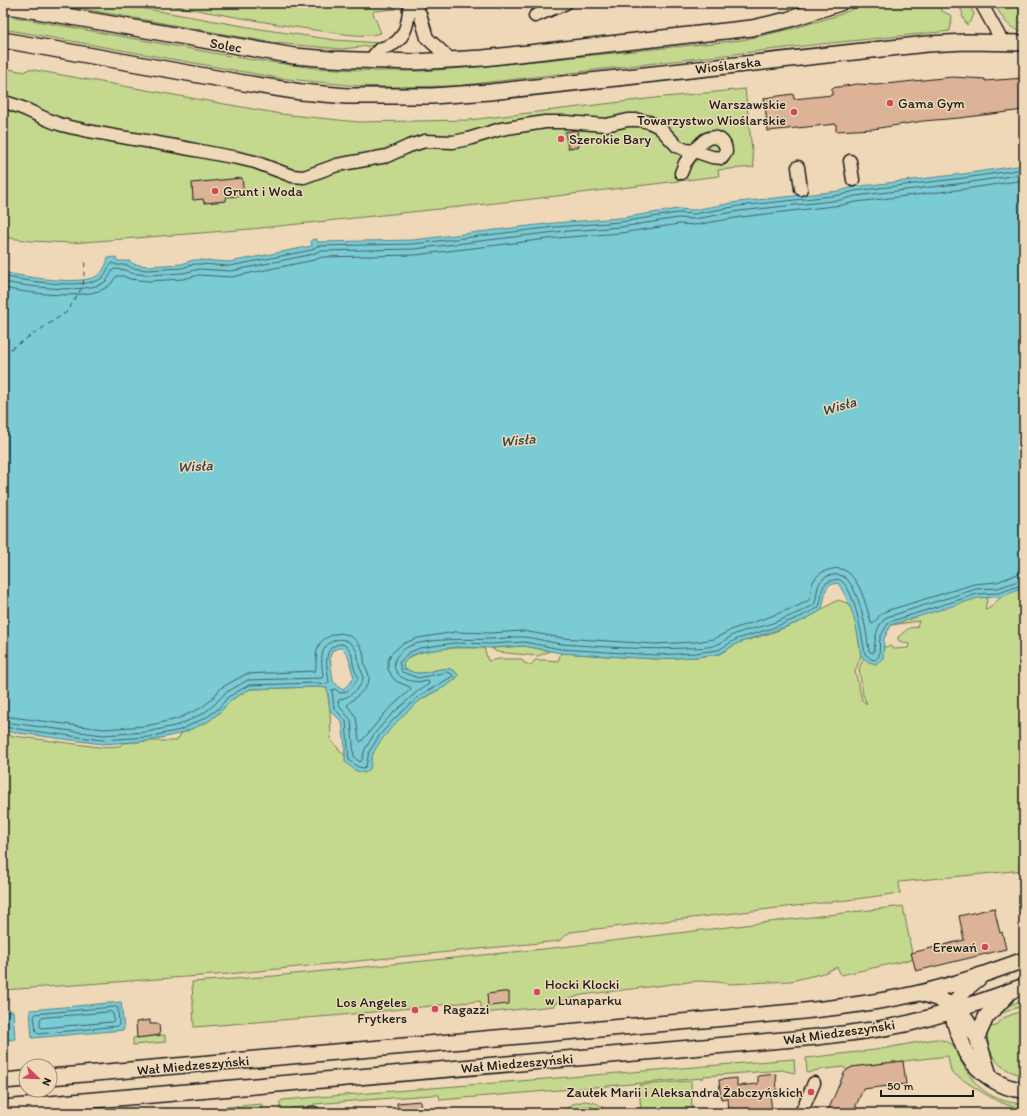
<svg xmlns="http://www.w3.org/2000/svg" width="1027" height="1116" viewBox="0 0 1027 1116" font-family="Itim,sans-serif">
<rect width="100%" height="100%" fill="#efd8b7"/>
<filter id="ink" filterUnits="userSpaceOnUse"><feTurbulence type="fractalNoise" baseFrequency=".025" numOctaves="2"/><feDisplacementMap in="SourceGraphic" scale="8" xChannelSelector="R" yChannelSelector="G"/><feConvolveMatrix kernelMatrix="1 2 1 2 8 2 1 2 1" color-interpolation-filters="sRGB"/></filter>
<g filter="url(#ink)">
<path fill="#c4d88e" stroke="#707a55" d="M50,3H113L260,29L335,40L380,43L377,45L361,47L341,49L274,43Z
M157,3H395L396,9L374,11L373,13L381,33C362,39 334,32 314,30C261,22 209,12 157,3Z
M866,3H937L942,11L952,16L950,31L821,44L456,86L393,87L358,86L278,78L3,29V15L247,59L315,68L379,71H422L476,67L742,40L791,29L839,15Z
M958,3H969L974,14L972,19L967,25L962,16L963,14Z
M994,3H1024V31C1008,31 1001,15 994,3Z
M3,68L25,72L28,69L281,114L358,122L469,120L655,98L745,89L754,167L718,170L719,176L524,200L251,229L71,243L31,241L3,237Z
M1024,588V870L899,882L900,893L856,899L570,932L559,941L228,974L3,990V736L6,735L99,747L120,746L123,743L149,741H176L182,733L209,721L220,712L231,700L250,689L316,687L327,688L330,710L331,740L345,756V747L424,698L455,680L458,675C449,662 433,673 420,673C415,674 409,671 404,669L402,664C405,661 408,657 412,656C431,646 463,648 484,648L488,661L500,659H522L524,663L531,665L535,660H548L558,661L561,653L655,659L696,657L719,654L738,643L771,633L804,620L838,600L850,604L857,629L861,656L855,671L862,700L867,704L863,695L859,668L865,656L884,647L890,646L894,649L908,648L909,644L904,643L898,640V637L909,628L917,627L919,621L891,625L884,638L889,620L988,595L985,610C992,608 994,603 1000,598C1005,593 1017,590 1024,588Z
M524,646L550,651L538,656L497,652L491,648Z
M903,906L913,959L841,975L837,967L824,973L791,981L730,984L718,982L697,981L582,995L555,1003V1006L482,1013L480,1001L343,1015L194,1027L192,982L274,976L553,948Z
M1024,1000V1005L997,1015C1003,1006 1015,1003 1024,1000Z
M1024,1010V1075C999,1072 984,1052 988,1027L996,1026L1003,1018Z
M165,1035V1042L133,1045V1038Z
M935,1039C940,1040 946,1040 950,1043C956,1047 958,1055 961,1061C975,1089 993,1102 1024,1104V1108C1000,1108 972,1085 951,1072L948,1056L852,1067L847,1070L843,1067L818,1070L807,1073L806,1058L875,1050Z
M794,1059L795,1073L785,1071L783,1070L704,1076L703,1078L440,1100L439,1095H431L314,1104L313,1106L291,1108L282,1113L280,1112V1102L282,1100Z
M691,1081L692,1110L641,1113L639,1085Z
M585,1101C594,1102 602,1104 607,1113C600,1113 595,1106 587,1106C576,1106 569,1113 559,1113L573,1104Z
M262,1104V1113H160Z"/>
<path fill="#7acbd4" stroke="#54858a" fill-rule="evenodd" d="M1024,165V588L1000,597L978,598L891,625L884,638L883,658L876,664L869,662L861,656C857,628 854,608 838,583L829,585L826,589L822,610L804,620L788,626L738,643L719,654L696,657L655,659L561,653L524,646L491,648L455,647L421,652L410,656L403,664L404,669C409,670 415,674 420,673C433,673 449,662 458,675C452,686 436,690 425,697C409,708 381,736 373,754C371,758 371,764 370,769L365,773L356,771L345,762V747L342,722L330,710L327,688L316,687L250,689L231,700L220,712L209,721L182,733L149,741L102,744L3,731V272C23,277 80,286 97,276C103,273 107,263 108,258L116,257L117,261H130L133,264L147,266L182,264L193,260H200L230,262L312,246L311,240L317,239V242L413,240L554,223L620,218L678,209L693,210L738,202L840,191L853,187L963,174ZM338,648H342C351,656 349,666 354,677L350,683L342,690L333,681L330,658L332,651Z
M121,1002L124,1030L32,1038L30,1010Z
M13,1011L15,1039L3,1041V1012Z"/>
<g fill="none" stroke-linecap="round" stroke-linejoin="round">
<path stroke="#426266" stroke-width="1" d="M3,276C22,281 86,290 102,278C106,274 108,267 112,263L117,265H127L132,268L147,270L182,268L194,264H200L230,266L312,250L317,246L413,244L555,227L620,222L678,213L694,214L739,206L841,195L854,191L964,178L1024,169
M3,282C24,286 87,295 105,282C109,279 110,273 114,269L125,270L131,273L147,275L183,273L200,269L231,271L313,254L319,251L414,249L555,232L621,227L678,218L694,219L740,211L841,200L855,196L965,183L1024,174
M3,288C27,293 86,301 107,287C112,285 113,279 117,276H123L130,279L148,281L183,279L199,275L231,277L314,260L322,257L415,255L556,238L621,233L679,224L695,225L741,217L842,205L856,202L965,189L1024,180
M3,716L103,729L146,726L177,719L201,708L210,701L221,688L246,674L315,671C318,663 314,653 319,645C321,641 324,639 328,637C342,629 353,635 361,647C365,653 363,659 365,665C367,672 371,676 368,683C363,693 355,697 347,705L356,717L359,740L361,742L386,712L411,689L410,687L398,682L393,678L388,669V661L391,654L402,644L418,638L455,632L490,633L523,631L562,638L655,644L695,642L714,639L733,629L766,618L798,606L809,600C812,594 810,586 814,580C819,573 824,571 832,569C857,563 866,605 871,623L873,624L880,615L886,611L974,584L997,582L1018,574L1024,573
M3,722L103,735L147,732L179,725L204,713L214,705L225,693L248,680L322,678L323,676C322,663 318,648 333,641C343,636 354,643 357,653C359,657 358,661 359,665C360,669 363,673 363,677C363,687 349,698 340,699L338,701L339,706L351,720L354,757L360,762L362,760L365,749L375,733L390,716L418,691L429,684L428,681C389,687 381,652 419,643C443,638 467,640 491,639C502,639 514,636 524,637C537,638 550,643 563,644C604,647 646,650 686,648C696,648 708,648 716,645C723,643 728,637 735,634C745,630 756,628 767,625C783,619 799,613 814,605C818,596 815,586 823,579C826,576 830,575 834,575C858,569 867,635 869,651L873,653L874,651C875,639 876,625 887,617L976,589L998,588L1024,579
M3,727L102,740L148,737L180,730L207,717L218,709L228,697L249,685L316,683L328,684L329,682C327,667 321,645 342,644C355,650 351,658 354,668C355,672 357,674 358,677C355,685 348,693 340,693L335,689L332,690L334,708L346,721L349,760L358,767L364,768L366,766L369,752L379,736L394,719L421,695L453,676L452,674L447,672L418,678L402,672L399,663L408,653L420,648L454,643L491,644L524,642L561,649L655,655L696,653L718,650L737,639L770,629L802,616L818,608C826,593 815,583 838,579C855,585 862,638 865,654L871,659L875,660L879,656L880,637L889,622L977,594L999,593L1024,584
M116,1007L118,1008L119,1024L118,1026L38,1034L36,1032L34,1016L36,1014Z
M111,1012L113,1014L114,1020L112,1022L42,1028L40,1027V1020L41,1018Z"/>
<path stroke="#34484a" stroke-width="1" stroke-dasharray="5 4" stroke-linecap="butt" d="M3,354L67,312L83,286L85,262"/>
</g>
<path fill="#ddb397" stroke="#1c1c1c" d="M952,77L985,79V81L1024,78V110L959,118L923,121L873,129L836,131V124L768,131L764,98L793,94L794,99L832,95V88L857,84L876,85Z
M577,130L579,147L568,148L565,132Z
M242,178L244,196L226,197V201L204,203L203,199L193,200L192,183Z
M994,908L1000,933L1002,932L1006,949L916,971L911,953L964,940L959,916Z
M503,992H509V1004L488,1006L487,994Z
M150,1020V1024H159L160,1035L137,1038L136,1022Z
M903,1061L906,1084L863,1089L853,1113H827L844,1073L847,1070L852,1067Z
M776,1074L777,1093L770,1094L772,1111L764,1113H729L728,1098L721,1099L719,1080L737,1078V1086L758,1084V1076Z
M420,1101L421,1113H398L397,1103Z"/>
<g fill="none" stroke-linecap="round" stroke-linejoin="round">
<g stroke="#1c1c1c" stroke-width="15">
<path id="minor" d="M414,3L420,14L427,38L451,60
M981,3L1003,43
M535,16L566,3
M370,61C373,57 376,51 380,49C385,47 390,46 395,43C408,33 408,18 410,3
M3,102C26,106 44,121 66,126C98,134 130,138 163,144C188,148 213,154 238,158L255,162L292,176L304,177L337,165L387,156L409,146L425,141L453,142L468,139L501,129L545,122H566L606,125L628,120H639L649,122L659,127L677,146L686,150L694,151C701,143 709,132 721,140C725,143 726,147 726,152L722,158L712,157L694,151L685,163L681,173
M850,161L853,180
M798,167L801,189
M311,1113H314
M801,1113L814,1083"/>
</g>
<g stroke="#1c1c1c" stroke-width="18">
<path id="major" d="M3,5L294,56L330,59L414,62L483,58L752,28L787,20L840,3
M3,40L244,83L301,92L347,96H432L490,92L927,44L966,42L1024,43
M979,978C970,985 958,995 954,1006C951,1013 955,1023 957,1030C960,1037 963,1046 966,1053C978,1073 1001,1089 1024,1090
M921,993L939,999L959,1009L977,1037L989,1075
M977,1037L986,1017L1007,995
M50,1077L794,1012C835,1008 875,1003 915,994C952,986 988,973 1024,960
M3,1081L26,1079
M3,1108L817,1037C849,1033 882,1030 914,1022C951,1012 988,1000 1024,986"/>
</g>
<use href="#minor" stroke="#efd8b7" stroke-width="12"/>
<use href="#major" stroke="#efd8b7" stroke-width="15"/>
</g>
</g>
<g fill="#d1495b" stroke="#efd8b7" stroke-width="1.5">
<circle cx="890" cy="103" r="4"/>
<circle cx="794" cy="112" r="4"/>
<circle cx="561" cy="139" r="4"/>
<circle cx="215" cy="191" r="4"/>
<circle cx="985" cy="947" r="4"/>
<circle cx="537" cy="992" r="4"/>
<circle cx="435" cy="1009" r="4"/>
<circle cx="415" cy="1010" r="4"/>
<circle cx="811" cy="1092" r="4"/>
</g>
<g text-anchor="middle" stroke-width="3" stroke-linejoin="round" paint-order="stroke">
<g font-size="14" fill="#1c1c1c" stroke="#efd8b7">
<text transform="translate(226 45) rotate(10)" y="5">Solec</text>
<text transform="translate(728 65) rotate(-7)" y="5">Wioślarska</text>
<text transform="translate(839 1032) rotate(-8)" y="5">Wał Miedzeszyński</text>
<text transform="translate(517 1063) rotate(-5)" y="5">Wał Miedzeszyński</text>
<text transform="translate(193 1065) rotate(-5)" y="5">Wał Miedzeszyński</text>
</g>
<g font-size="14" fill="#1c1c1c" stroke="#efd8b7" text-anchor="start">
<text x="898" y="108">Gama Gym</text>
<text x="786" y="109" text-anchor="end">Warszawskie<tspan x="786" dy="16">Towarzystwo Wioślarskie</tspan></text>
<text x="569" y="144">Szerokie Bary</text>
<text x="223" y="196">Grunt i Woda</text>
<text x="977" y="952" text-anchor="end">Erewań</text>
<text x="545" y="989">Hocki Klocki<tspan x="545" dy="16">w Lunaparku</tspan></text>
<text x="407" y="1007" text-anchor="end">Los Angeles<tspan x="407" dy="16">Frytkers</tspan></text>
<text x="443" y="1014">Ragazzi</text>
<text x="803" y="1097" text-anchor="end">Zaułek Marii i Aleksandra Żabczyńskich</text>
</g>
<g font-size="15" font-style="italic" fill="#34484a" stroke="#efd8b7">
<text transform="translate(839 406) rotate(-16)" y="5">Wisła</text>
<text transform="translate(518 440) rotate(-5)" y="5">Wisła</text>
<text transform="translate(195 466) rotate(-3)" y="5">Wisła</text>
</g>
</g>
<rect width="1027" height="1116" fill="none" stroke="#efd8b7" stroke-width="16"/>
<rect x="8" y="8" width="1011" height="1100" fill="none" stroke="#1c1c1c" stroke-width="1.5" filter="url(#ink)"/>
<g transform="translate(38 1078) rotate(113)"><circle r="19" fill="#efd8b7" stroke="#9b8d79"/>
<path d="M0-3L7 15L0 10L-7 15Z" fill="#d1495b"/>
<text y="-6" font-size="11" font-weight="bold" text-anchor="middle" fill="#1c1c1c">N</text>
</g>
<path d="M881 1090v6h92v-6" fill="none" stroke="#1c1c1c" stroke-width="2"/>
<text x="887" y="1090" font-size="12" fill="#1c1c1c" stroke="#efd8b7" stroke-width="3" paint-order="stroke">50 m</text>
</svg>
